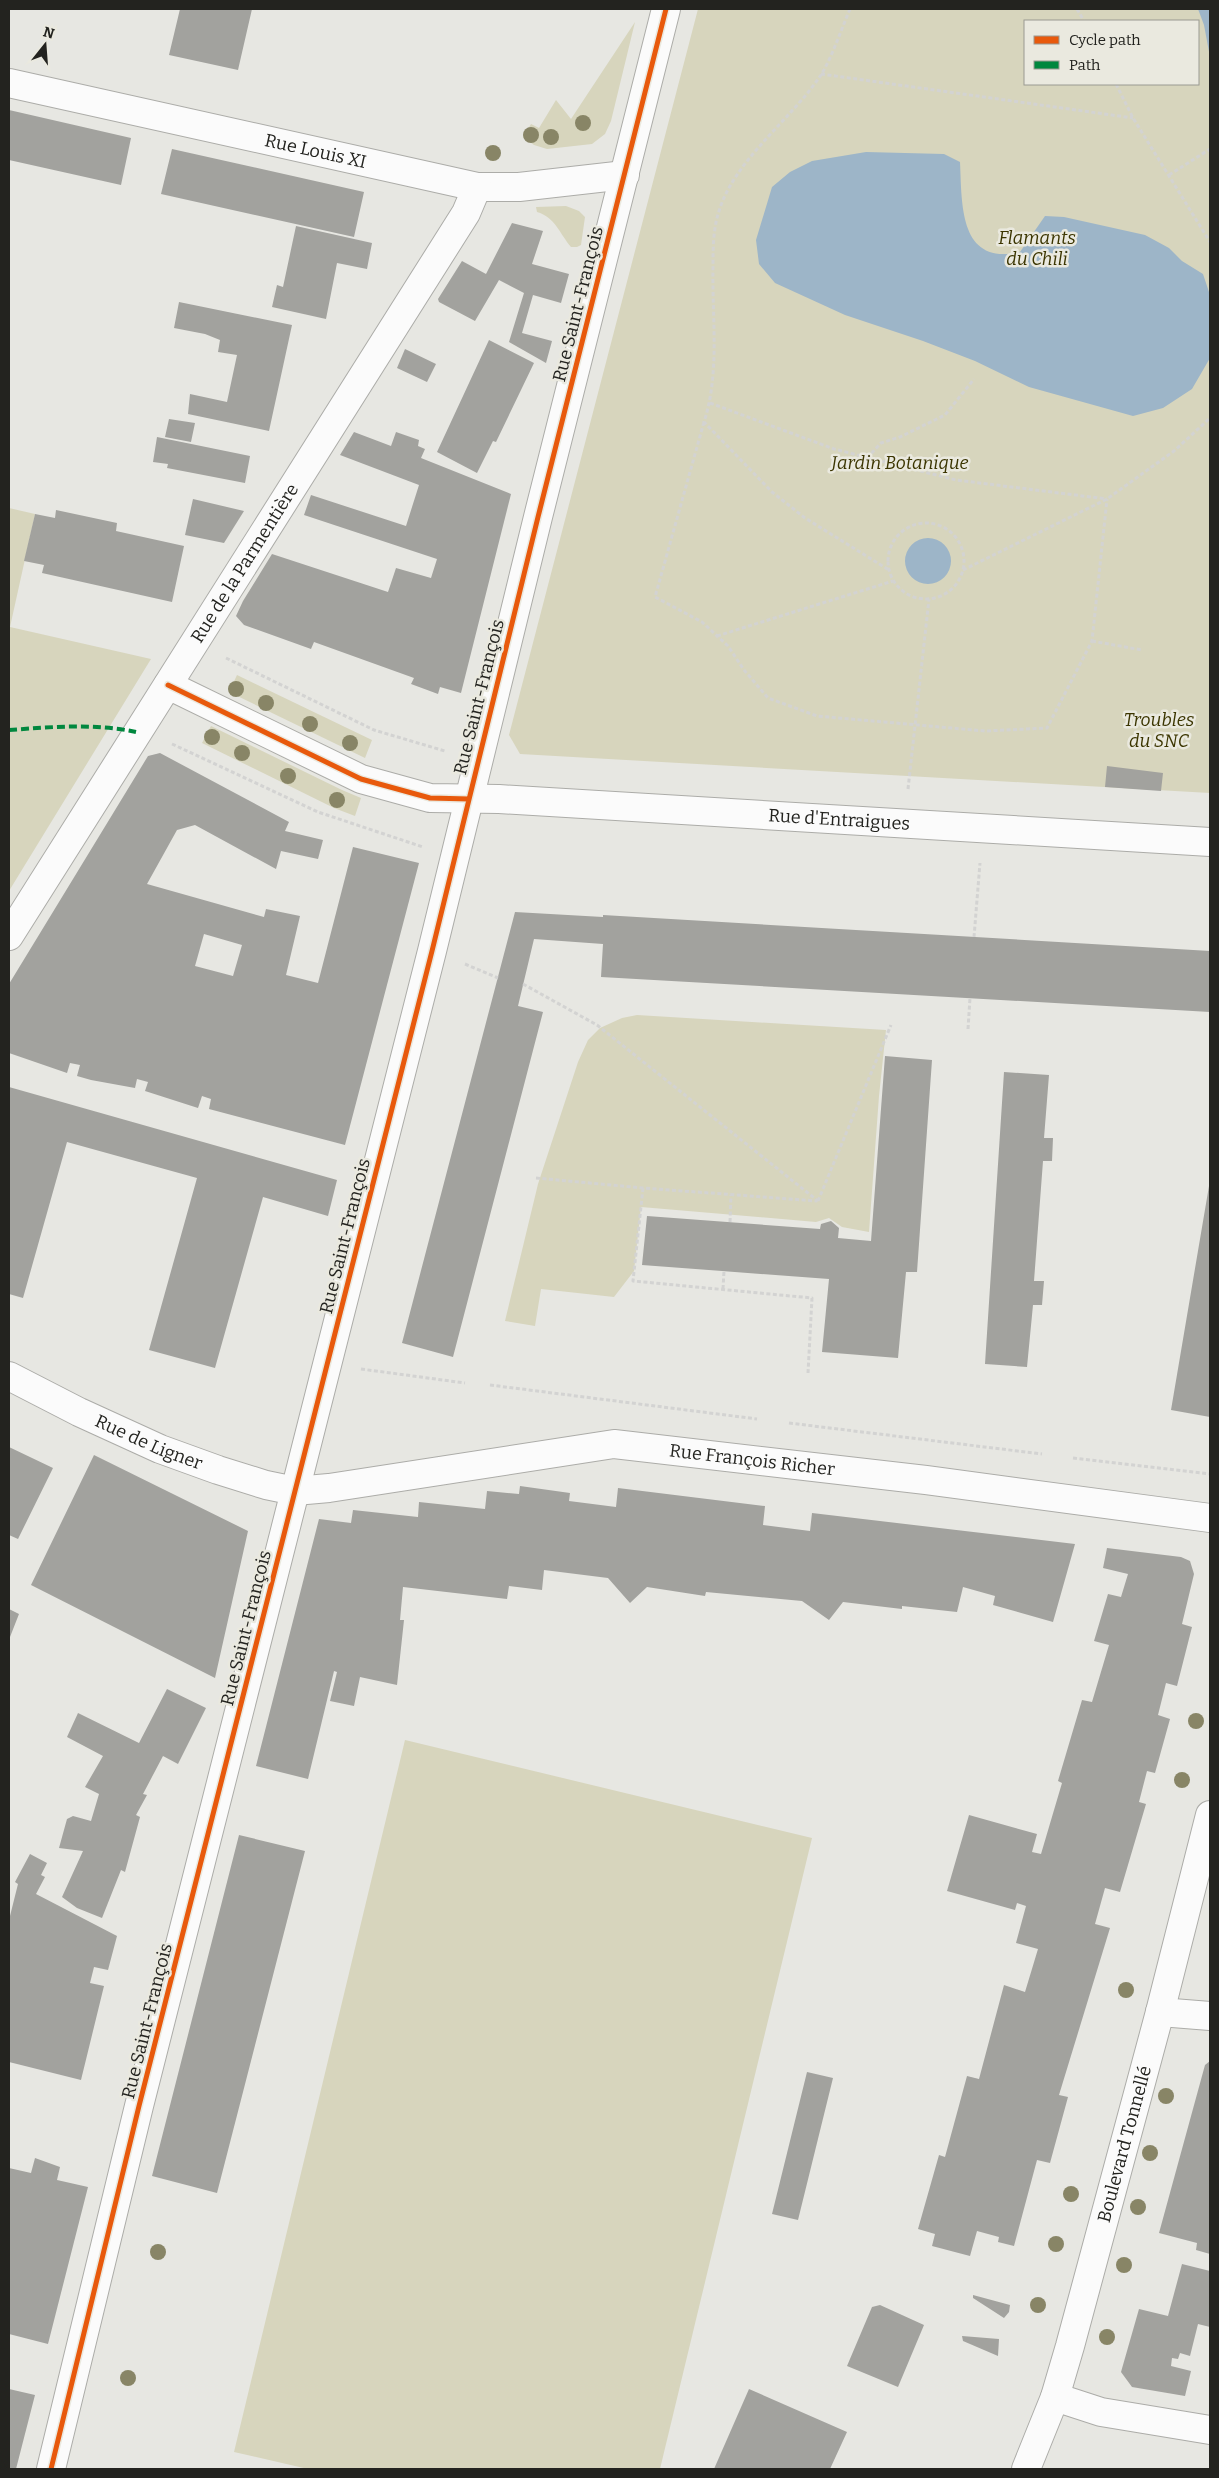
<svg xmlns="http://www.w3.org/2000/svg" width="1219" height="2478" viewBox="0 0 1219 2478" font-family="Bitter,serif">
<rect width="100%" height="100%" fill="#e7e7e2"/>
<path fill="#d7d5bd" fill-rule="evenodd" d="M698,9H1210V793L520,754L509,735ZM1025,21H1198V84H1025Z
M635,22L611,121L605,134L592,144L547,149L534,145L523,137L531,124L539,128L556,100L571,119Z
M566,206L579,211L585,217L581,245L577,247H571C560,234 555,217 537,212L536,207Z
M9,508L35,514L10,627L151,659L9,891Z
M237,675L372,740L365,758L229,692Z
M211,726L342,790L361,798L355,816L334,808L202,743Z
M637,1015L886,1030L879,1096L869,1232L842,1227L829,1218L816,1222L641,1207L634,1271L614,1297L541,1289L535,1326L505,1321L538,1184L578,1062L588,1040L600,1028L622,1018Z
M405,1740L812,1838L660,2469H308L234,2452Z"/>
<path fill="#9db5c8" d="M1198,9H1210V57L1204,25Z
M866,152L944,154L960,162C962,205 959,266 1020,252L1045,216L1064,217L1145,235L1169,248L1182,261L1203,274L1210,295V358L1192,389L1163,408L1133,416L1029,387L975,361L923,341L845,315L775,283L759,264L756,240L772,187L790,172L812,161Z
M905 561a23 23 0 1 1 46 0a23 23 0 1 1-46 0Z"/>
<path fill="#a2a29e" fill-rule="evenodd" d="M180,9H252L238,70L169,55Z
M9,110L131,138L121,185L9,160Z
M172,149L364,192L354,237L161,194Z
M512,223L543,231L532,264L569,274L561,303L533,295L522,333L552,341L546,363L509,342L524,293L499,280L475,321L439,302L438,299L462,261L486,274Z
M296,226L372,243L367,269L337,263L326,319L272,307L277,285L283,287Z
M179,302L292,325L269,431L188,414L190,394L227,402L237,355L218,352L220,340L205,334L174,328Z
M489,340L534,363L496,442L493,441L477,473L437,452Z
M405,349L436,364L427,382L397,368Z
M169,419L195,423L191,442L165,437Z
M354,432L391,446L396,432L419,440L418,446L425,449L421,458L511,494L461,693L440,687L438,694L411,684L414,678L314,642L311,649L244,625L236,616L243,601L272,554L388,592L396,568L431,578L437,559L304,515L311,495L406,526L419,485L340,455Z
M157,437L250,456L245,483L167,468L168,464L153,462Z
M193,499L244,511L224,543L185,535Z
M56,510L117,523L116,531L184,546L172,602L42,573L44,565L24,561L35,514L55,518Z
M160,753L289,822L285,831L323,840L318,859L281,851L276,869L195,825L177,830L147,884L264,917L266,909L300,916L286,975L318,983L353,847L419,863L345,1145L209,1109L211,1099L202,1096L198,1108L145,1091L148,1082L137,1079L135,1088L91,1080L77,1076L80,1065L70,1063L67,1073L9,1053V984L148,756ZM204,934L242,945L233,976L195,966Z
M1107,766L1163,773L1161,791L1105,787Z
M515,912L603,917V915L1210,951V1012L601,977L603,944L534,939L518,1006L543,1012L453,1357L402,1343Z
M885,1056L932,1060L917,1272H906L898,1358L822,1352L829,1279L642,1265L647,1216L820,1229L821,1224L831,1221L839,1228L838,1238L871,1241Z
M1004,1072L1049,1075L1044,1138H1053L1052,1161H1043L1034,1281H1044L1042,1305H1033L1027,1367L985,1364Z
M9,1087L337,1180L328,1216L263,1197L215,1368L149,1350L197,1178L67,1142L23,1298L9,1294Z
M1209,1186H1210V1417L1171,1410Z
M9,1447L53,1468L18,1539L9,1535Z
M94,1455L248,1531L215,1678L31,1585Z
M520,1486L570,1493L569,1501L616,1507L618,1488L765,1506L763,1525L810,1531L812,1513L1075,1544L1053,1622L993,1605L995,1596L963,1587L957,1612L902,1606V1609L843,1602L829,1620L802,1601L706,1592L705,1596L647,1587L630,1603L608,1578L544,1570L542,1590L509,1586L507,1599L403,1587L400,1620H404L397,1685L360,1677L354,1706L330,1701L337,1672L334,1671L308,1779L256,1766L319,1519L351,1523L353,1510L418,1517L419,1502L485,1509L487,1491L519,1494Z
M1107,1548L1181,1557L1190,1561L1194,1574L1182,1624L1192,1627L1177,1686L1166,1683L1158,1715L1170,1719L1155,1773L1147,1771L1139,1802L1146,1804L1120,1892L1105,1888L1095,1924L1110,1928L1059,2095L1068,2097L1050,2163L1037,2160L1014,2246L998,2242L999,2237L977,2231L970,2256L932,2246L935,2234L918,2229L939,2155L945,2157L967,2076L979,2079L1004,1985L1025,1992L1038,1949L1016,1943L1026,1906L1017,1903L1015,1910L947,1891L969,1815L1037,1834L1032,1852L1041,1854L1062,1783L1058,1781L1082,1700L1092,1702L1109,1645L1094,1641L1108,1594L1121,1597L1128,1574L1103,1568Z
M9,1609L19,1614L10,1637H9Z
M167,1689L206,1708L178,1764L163,1756L143,1794L147,1795L136,1815L140,1817L125,1872L121,1870L102,1918L77,1908L62,1897L83,1851L59,1848L67,1819L73,1816L91,1821L99,1794L85,1787L103,1756L67,1737L78,1713L139,1743Z
M239,1835L305,1851L217,2193L152,2176Z
M30,1854L47,1863L41,1875L45,1877L36,1894L117,1936L108,1970L94,1967L90,1983L104,1986L81,2080L9,2062V1920L18,1884L15,1882Z
M1210,2061V2254L1196,2250L1197,2243L1159,2233L1205,2065Z
M807,2072L833,2078L798,2220L772,2214Z
M35,2158L60,2167L57,2180L88,2187L48,2344L9,2334V2168L31,2173Z
M1182,2264L1210,2271V2327L1198,2324L1190,2356L1180,2353L1178,2359L1172,2358L1171,2366L1191,2371L1185,2396L1132,2387L1121,2372L1139,2309L1168,2316Z
M973,2295L1010,2305L1009,2312L1004,2318L973,2298Z
M880,2305L924,2325L898,2387L847,2366L872,2307Z
M962,2336L999,2339L998,2356L963,2341Z
M9,2389L35,2395L16,2469H9Z
M749,2389L847,2432L830,2469H714Z"/>
<g fill="none" stroke-linecap="round" stroke-linejoin="round">
<g stroke="#acaca8" stroke-width="30">
<g id="street">
<path id="s1" d="M9,83L477,187H519L625,175"/>
<path id="s2" d="M168,685L361,779L430,798L499,799L1210,842"/>
<path id="s3" d="M9,936L466,213L477,187"/>
<path id="s4" d="M9,1376L79,1412L160,1449L218,1470L266,1485L295,1491L329,1488L614,1444L926,1480L1210,1518"/>
<path d="M1160,2012L1210,2016"/>
<path d="M1055,2397L1101,2412L1210,2430"/>
</g>
</g>
<g stroke="#acaca8" stroke-width="30">
<g id="secondary">
<path d="M51,2469L139,2106L432,951L538,517L666,9"/>
<path id="s5" d="M1026,2469L1055,2397L1070,2346L1160,2012L1210,1815"/>
</g>
</g>
<path stroke="#d3d3d2" stroke-width="3" stroke-dasharray="4 2.5" stroke-linecap="butt" d="M850,9C841,30 833,55 821,75C791,120 735,159 719,211C713,229 713,249 713,268C712,319 720,373 704,422L772,492L805,518L889,570
M1077,9L1084,21
M821,74L1133,118
M1116,84L1133,118L1210,242
M1169,175L1210,149
M710,403L834,449L956,480L1107,499
M704,422L655,597L702,622L728,646L744,670L768,698L817,716L985,731L1047,728L1092,641L1107,499
M867,458L881,443L900,437L945,415L974,379
M888 561a38 38 0 1 1 76 0a38 38 0 1 1-76 0Z
M963,570L1107,499L1174,451L1210,418
M717,636L893,581
M1092,641L1142,650
M226,658L374,730L445,751
M172,744L318,812L423,847
M908,789L929,599
M974,937L980,863
M465,964L498,978
M523,984L597,1025L818,1201
M968,1029L970,998
M536,1178L643,1188L817,1201
M643,1188L633,1281L812,1298L808,1373
M818,1201L891,1025
M730,1222L731,1195
M723,1289L724,1271
M361,1369L465,1383
M490,1385L757,1419
M789,1423L1042,1454
M1073,1458L1210,1474"/>
<use href="#street" stroke="#fbfbfb" stroke-width="28"/>
<use href="#secondary" stroke="#fbfbfb" stroke-width="28"/>
<path stroke="#00873e" stroke-width="4" stroke-dasharray="8 4" stroke-linecap="butt" d="M9,730C52,727 94,723 136,732"/>
<g stroke="#eae9df" stroke-width="8">
<path id="cycleway" d="M168,685L361,779L430,798L469,799
M51,2469L139,2106L432,951L538,517L666,9"/>
</g>
<use href="#cycleway" stroke="#e8590c" stroke-width="5"/>
</g>
<g fill="#888566">
<circle cx="583" cy="123" r="8"/>
<circle cx="531" cy="135" r="8"/>
<circle cx="551" cy="137" r="8"/>
<circle cx="493" cy="153" r="8"/>
<circle cx="236" cy="689" r="8"/>
<circle cx="266" cy="703" r="8"/>
<circle cx="310" cy="724" r="8"/>
<circle cx="212" cy="737" r="8"/>
<circle cx="350" cy="743" r="8"/>
<circle cx="242" cy="753" r="8"/>
<circle cx="288" cy="776" r="8"/>
<circle cx="337" cy="800" r="8"/>
<circle cx="1196" cy="1721" r="8"/>
<circle cx="1182" cy="1780" r="8"/>
<circle cx="1126" cy="1990" r="8"/>
<circle cx="1166" cy="2096" r="8"/>
<circle cx="1150" cy="2153" r="8"/>
<circle cx="1071" cy="2194" r="8"/>
<circle cx="1138" cy="2207" r="8"/>
<circle cx="1056" cy="2244" r="8"/>
<circle cx="158" cy="2252" r="8"/>
<circle cx="1124" cy="2265" r="8"/>
<circle cx="1038" cy="2305" r="8"/>
<circle cx="1107" cy="2337" r="8"/>
<circle cx="128" cy="2378" r="8"/>
</g>
<g text-anchor="middle" stroke-width="5" stroke-linejoin="round" paint-order="stroke">
<g font-size="18" fill="#23231f" stroke="#eae9df">
<text dy="6" stroke="none"><textPath href="#s1" startOffset="314">Rue Louis XI</textPath></text>
<text transform="translate(578 304) rotate(-76)" y="6">Rue Saint-François</text>
<text dy="6" stroke="none"><textPath href="#s3" startOffset="441">Rue de la Parmentière</textPath></text>
<text transform="translate(479 697) rotate(-76)" y="6">Rue Saint-François</text>
<text dy="6" stroke="none"><textPath href="#s2" startOffset="696">Rue d'Entraigues</textPath></text>
<text transform="translate(345 1236) rotate(-76)" y="6">Rue Saint-François</text>
<text dy="6" stroke="none"><textPath href="#s4" startOffset="155">Rue de Ligner</textPath></text>
<text dy="6" stroke="none"><textPath href="#s4" startOffset="771">Rue François Richer</textPath></text>
<text transform="translate(246 1628) rotate(-76)" y="6">Rue Saint-François</text>
<text transform="translate(147 2021) rotate(-76)" y="6">Rue Saint-François</text>
<text dy="6" stroke="none"><textPath href="#s5" startOffset="340">Boulevard Tonnellé</textPath></text>
</g>
<g font-size="18" font-style="italic" fill="#3b3500" stroke="#eae9df">
<text x="1037" y="244">Flamants<tspan x="1037" dy="21">du Chili</tspan></text>
<text x="900" y="469">Jardin Botanique</text>
<text x="1159" y="726">Troubles<tspan x="1159" dy="21">du SNC</tspan></text>
</g>
</g>
<rect width="1219" height="2478" fill="none" stroke="#23231f" stroke-width="20"/>
<rect x="1024" y="20" width="175" height="65" fill="#eae9df" stroke="#9a9a92"/>
<rect x="1034" y="36" width="25" height="8" fill="#e8590c" stroke="#9a9a92"/>
<text x="1069" y="45" font-size="15" fill="#23231f">Cycle path</text>
<rect x="1034" y="61" width="25" height="8" fill="#00873e" stroke="#9a9a92"/>
<text x="1069" y="70" font-size="15" fill="#23231f">Path</text>
<g transform="translate(45 45) rotate(17)" stroke="#eae9df" stroke-width="4" paint-order="stroke">
<path d="M0-4L9 19L0 12L-9 19Z" fill="#23231f"/>
<text y="-8" font-size="14" font-weight="bold" text-anchor="middle" fill="#23231f">N</text>
</g>
</svg>
